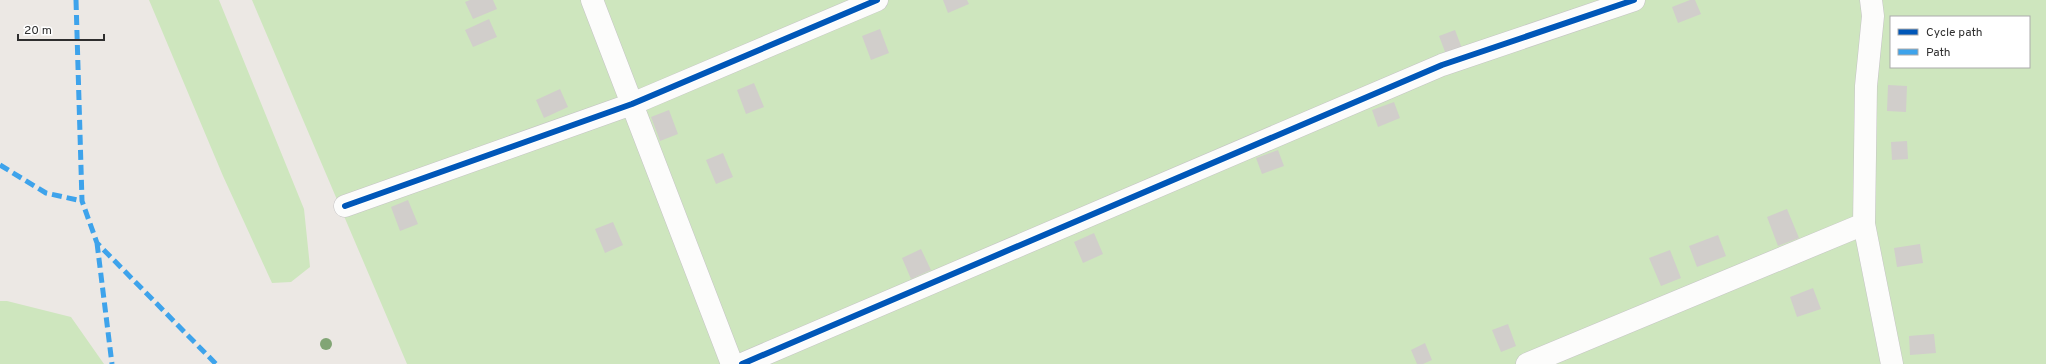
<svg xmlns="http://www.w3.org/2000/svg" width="2046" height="364" viewBox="0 0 2046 364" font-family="Overpass,sans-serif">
<rect width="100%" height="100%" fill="#ece8e4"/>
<path fill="#cee6be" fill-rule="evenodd" d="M149,0H219L304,209L310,267L291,282L272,283L223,176Z
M252,0H2046V364H407ZM1891,17H2029V67H1891Z
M0,301H7L71,317L104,364H0Z"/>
<path fill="#d1cecb" d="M470,0H493L497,9L473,19L465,2Z
M943,0H967L969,4L948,13Z
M1690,0H1695L1701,14L1678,23L1672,7Z
M489,19L497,37L473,47L465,30Z
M880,29L889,53L871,60L862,36Z
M1455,30L1463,51L1447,57L1439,36Z
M754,83L764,107L746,114L737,90Z
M1888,85L1907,86L1906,112L1887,111Z
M560,89L568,107L544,118L536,100Z
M1394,102L1400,118L1378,127L1372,110Z
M669,110L678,134L660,141L651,117Z
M1907,141L1908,159L1892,160L1891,142Z
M1278,150L1284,166L1262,174L1256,158Z
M723,153L733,177L716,184L706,160Z
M408,200L418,224L400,231L391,207Z
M1787,209L1799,238L1778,246L1767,217Z
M613,222L623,245L605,253L595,229Z
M1094,233L1103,254L1083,263L1074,242Z
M1718,235L1726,256L1697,267L1689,246Z
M1920,244L1923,263L1897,267L1894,248Z
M921,249L931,270L911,279L902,258Z
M1670,250L1681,278L1661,286L1649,258Z
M1813,288L1821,309L1797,317L1790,297Z
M1508,324L1516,346L1501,352L1492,330Z
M1934,334L1936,353L1910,355L1909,336Z
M1425,343L1432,360L1423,364H1417L1411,350Z"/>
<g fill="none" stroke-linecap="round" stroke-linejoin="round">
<g stroke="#c5c4c5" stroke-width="23">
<path id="street" d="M592,0L732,364
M1871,0L1873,16L1866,86L1864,224L1892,364
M345,206L632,104L877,0
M742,364L1442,65L1634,0
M1527,364L1864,224"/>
</g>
<use href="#street" stroke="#fcfcfb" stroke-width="22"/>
<path stroke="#3ea3eb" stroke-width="5" stroke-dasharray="10 5" stroke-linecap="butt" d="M76,0L82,201L97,243L216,364
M0,165L46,193L82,201
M97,243L112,364"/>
<g stroke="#fff" stroke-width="8">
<path id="cycleway" d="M345,206L632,104L877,0
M742,364L1442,65L1634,0"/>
</g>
<use href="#cycleway" stroke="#0057b8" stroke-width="6"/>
</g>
<circle fill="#82a575" cx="326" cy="344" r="6"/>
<rect x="1890" y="16" width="140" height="52" fill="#ffffff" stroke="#ababab"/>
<rect x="1898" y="29" width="20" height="6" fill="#0057b8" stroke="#ababab"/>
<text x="1926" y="36" font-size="12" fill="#2e2e2e">Cycle path</text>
<rect x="1898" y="49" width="20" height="6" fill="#3ea3eb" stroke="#ababab"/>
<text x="1926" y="56" font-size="12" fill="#2e2e2e">Path</text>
<path d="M18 34v6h86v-6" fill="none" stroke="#2e2e2e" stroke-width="2"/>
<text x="24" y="34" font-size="12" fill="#2e2e2e" stroke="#ffffff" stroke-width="3" paint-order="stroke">20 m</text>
</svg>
